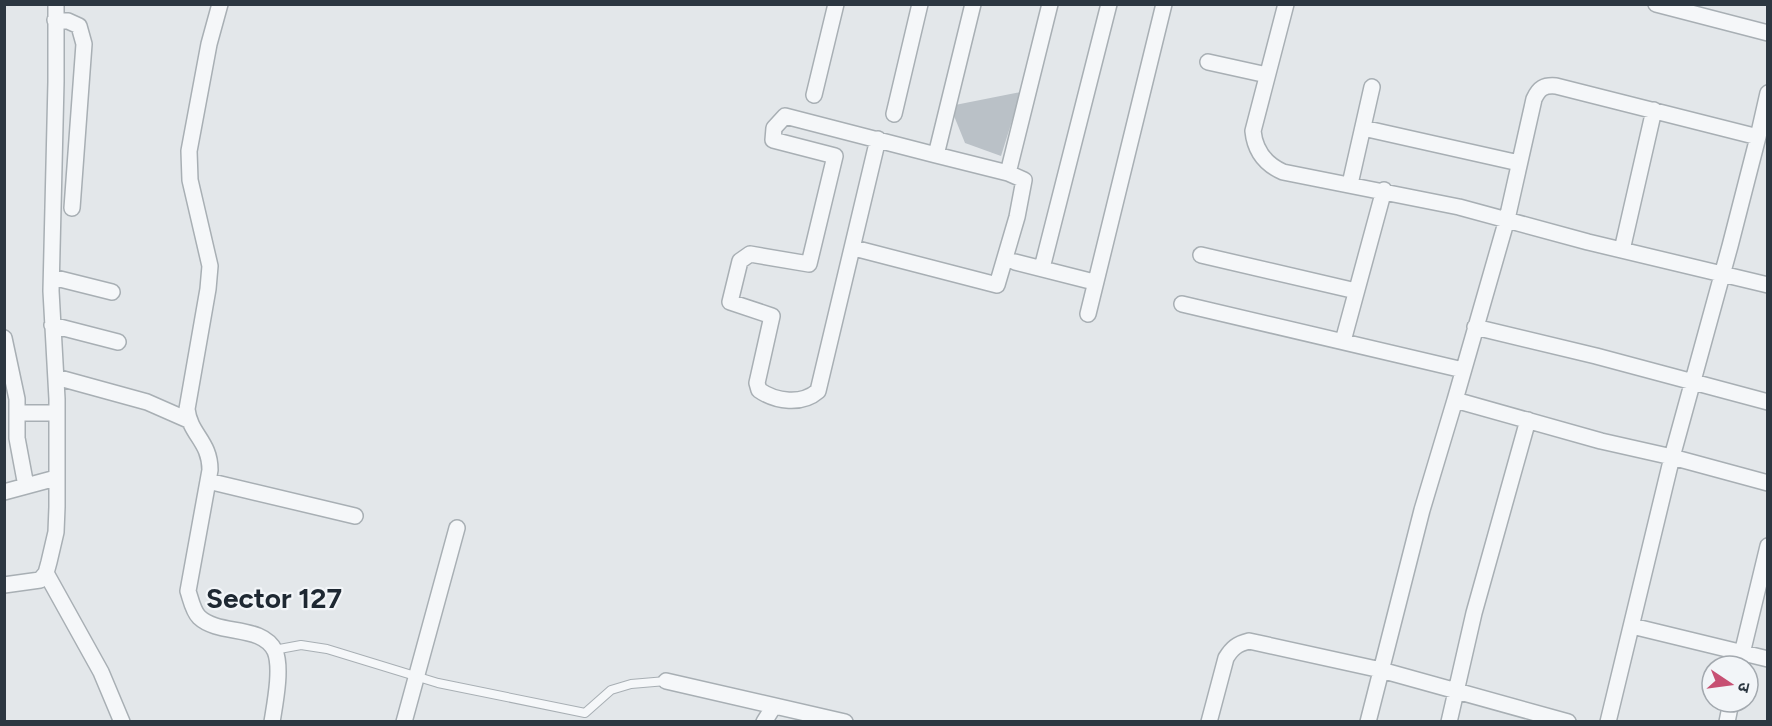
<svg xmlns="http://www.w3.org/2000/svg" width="1772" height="726" viewBox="0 0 1772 726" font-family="Figtree,'Noto Sans Devanagari',sans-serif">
<rect width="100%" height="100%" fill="#e3e7ea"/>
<path fill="#bac1c7" d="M1021,92L1001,156L965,143L950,106Z"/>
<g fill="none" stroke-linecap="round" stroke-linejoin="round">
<g stroke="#a8afb4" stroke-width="10">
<path id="lane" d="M274,650L301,645L327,649L438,683L585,713L611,690L631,684L666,681"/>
</g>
<g stroke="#a8afb4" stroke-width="18">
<path id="street" d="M220,4L209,44L189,151L190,180L210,266L208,289L187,409C190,435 210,441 210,470L188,591C191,600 193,611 199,617C219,636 262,624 275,651C282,668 275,703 272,722
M1286,4L1253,131C1255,151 1265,164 1283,172L1459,207L1588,242L1768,285
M1656,4L1768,33
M55,20L68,21L79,26L84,44L72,208
M1208,62L1267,75
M814,95L836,4
M894,114L920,4
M1363,128L1519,163
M1758,137L1556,86C1544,85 1539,88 1534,99L1507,219L1455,400L1601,441L1672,457L1768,483
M878,139L818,391C802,405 776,402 759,390L757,383L772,316L730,302L740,261L750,254L809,264L835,156L773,140L774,128L785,116L936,155L973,4
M936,155L1008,173L1050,4
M1350,184L1372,87
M854,248L997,285L1017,217L1024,180L1008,173
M1622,250L1654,110
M1201,255L1356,291
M1015,262L1094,282
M1042,268L1109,4
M52,277L112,292
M1182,304L1463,370
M1088,314L1164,4
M52,325L118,342
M1475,327L1596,356L1768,402
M4,338L17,399V438L26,486
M1343,341L1384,190
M56,377L147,402L188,420
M17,413H57
M208,481L355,516
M4,492L56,478
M46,573L101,672L122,722
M4,585L40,580L46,573L49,562L56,532L57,507V399L51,291L56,82V4
M1632,626L1768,659
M1739,666L1768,546
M666,681L845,722
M404,722L457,528
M764,722L774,706
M1209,722L1226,658C1232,648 1237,644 1249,641L1381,670L1568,722
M1368,722L1422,510L1455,400
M1449,722L1474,613L1528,420
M1608,722L1672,457L1730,246L1758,137L1768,93
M1727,722L1731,702"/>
</g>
<use href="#lane" stroke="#f5f7f9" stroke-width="8"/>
<use href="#street" stroke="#f5f7f9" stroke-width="15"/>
</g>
<g text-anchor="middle" stroke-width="4.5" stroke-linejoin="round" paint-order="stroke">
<g font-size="28" font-weight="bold" fill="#1e2832" stroke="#f2f5f8">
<text x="274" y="608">Sector 127</text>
</g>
</g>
<rect width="1772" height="726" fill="none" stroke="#2c3741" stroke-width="12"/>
<g transform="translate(1730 684) rotate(103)"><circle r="28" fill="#f2f5f8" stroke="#a3a9af" stroke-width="1.5"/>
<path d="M0-4.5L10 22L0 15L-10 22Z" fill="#c75073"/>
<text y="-9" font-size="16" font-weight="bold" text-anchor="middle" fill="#2c3741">उ</text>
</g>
</svg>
